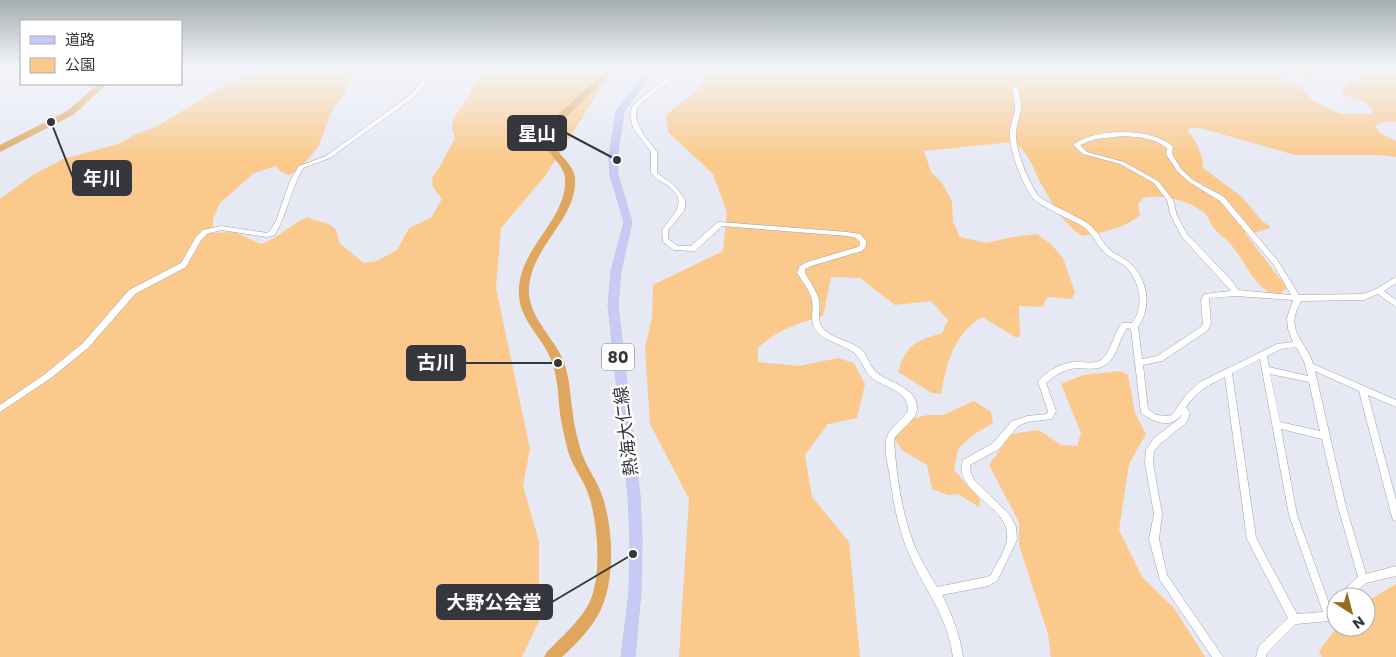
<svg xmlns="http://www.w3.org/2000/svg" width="1396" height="657" viewBox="0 0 1396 657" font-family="Poppins,'Noto Sans JP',sans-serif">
<rect width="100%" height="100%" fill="#e6e8f4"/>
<path fill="#fbc98b" d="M264,68H354L344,95L334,106L318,147L302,166L290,175L281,172L276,166L254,173L220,203L213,219V233L234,232L261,244C278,238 290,225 307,217C324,225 338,220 339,243L364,263L377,261L397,250L409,228L431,218L442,199L433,187L432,178C442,166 446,152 455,139L452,128L453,119L470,95L475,81L486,74L509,68H614L545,176L501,228L496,288L530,449L523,486L539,541V621L522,657H0V199L33,175L63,159L118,144L136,134L156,127L221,87Z
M715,68H1315V74L1309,80L1288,72H1285L1287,76L1283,78L1301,86L1312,100L1341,114H1372V108L1365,102L1344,95L1342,90L1349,82L1362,76L1352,72L1351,68H1396V122H1382L1375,126L1380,133L1396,141V157L1379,155H1295L1204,129L1191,128L1187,130C1197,142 1202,152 1203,168L1242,197L1263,222L1270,226V228L1255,233L1246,230L1245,233L1287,288L1278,295C1257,293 1245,261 1232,246C1227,239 1218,234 1213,227C1209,222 1208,214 1202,211C1187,200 1161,194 1143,198L1138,205L1140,215C1123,229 1104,232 1082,236C1065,225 1053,205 1043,187C1034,172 1030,150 1012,142L924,151L931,172L942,183L952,201L953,222L960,237L986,243L1013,237L1037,234L1051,244L1063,258L1075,292L1072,299L1047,297L1043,307L1019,306L1020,336L1017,338L982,317C953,335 947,362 941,394L932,393L898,372C907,343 915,342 942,333L948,320L931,301L895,305L860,278L831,277L823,316C798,323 777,330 758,348V362L799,366L838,358L854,363L865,384L857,418L828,424L805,455L812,497L849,542L860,657H679L689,499L650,424L645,348L652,318L653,285L723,251L727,212L713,174L668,132L666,115L700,88Z
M1120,371L1128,375L1135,413L1146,434L1129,464L1119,530L1142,577L1174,608L1205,657H1051L1048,634L1019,545V522L989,465L1011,434L1039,430L1061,445L1077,446L1081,433L1061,384L1083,375Z
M974,401L991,412L993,423L973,435L958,449L954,470L980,499L979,507L958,494L948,495L932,489L927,465L903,451L893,437L906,420L928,415H943Z
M1396,584V657H1322L1319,651L1337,627H1366V602Z"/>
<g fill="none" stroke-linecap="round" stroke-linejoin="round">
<path fill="#dfa75e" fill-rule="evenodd" d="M608,68H617L557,126L550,136C553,153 573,161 575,178C578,221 526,249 529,295C532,321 555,339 564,362C570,379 570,397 573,414C574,427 578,439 581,451C586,467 597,480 602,495C614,530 616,585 597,617C588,632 575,645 562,657H544L547,652C561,637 577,624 587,607C603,581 598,524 589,496C584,480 573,468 568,451C565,439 562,427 560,414C558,397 558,379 552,362C544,339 520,321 519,295C516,249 568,221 565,178C564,163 544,153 542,136L550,122Z
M98,84H107L73,115L0,152V145L67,111Z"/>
<g stroke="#9fa1ac" stroke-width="1">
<path id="minor" d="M434,68H440L413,98L330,158L303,168C291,189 287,213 275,235L267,237L221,230L207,234L201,240L186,267L135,294L89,347L51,378L0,412V405L45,374L83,343L129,290L181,263L196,237L203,230L221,226L267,233L270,231L276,221L290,181L299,166L326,156L409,96Z
M680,68H687L641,103L637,108L636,115L637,121L643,134L657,152V173L675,186L685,200V206L684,211L668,230V239L678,246H691L718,222H720L847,232L860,234L866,241V246L862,251L811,266L805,269V273C810,282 816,290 819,300C821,309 816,319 822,327C830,338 847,340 858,347C868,353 868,365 876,372C888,383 918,387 917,409C917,419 900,430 894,439C896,474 902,517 916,549C922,562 930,575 937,587L987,577L991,575C996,564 1005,552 1007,540C1012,505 952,494 963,460L993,443L1012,421L1027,416L1047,414L1048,411L1038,382L1039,380C1048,371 1061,363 1074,362C1082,361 1093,365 1101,360C1111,353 1114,333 1122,323H1132C1145,307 1140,281 1126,267C1119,261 1110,258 1104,252C1096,244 1092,232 1082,226C1072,220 1037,205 1032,197C1022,183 1011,154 1010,137C1009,126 1015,116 1015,107C1015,101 1013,94 1012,88L1015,86L1018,88C1019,94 1021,101 1021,107C1021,116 1015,126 1016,137C1017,154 1028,180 1037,194C1042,201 1077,216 1087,223C1097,229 1101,241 1109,249C1115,255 1125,258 1131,264C1148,280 1152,308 1138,327L1142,359L1157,356L1201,327L1203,324L1201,300L1204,294L1231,291L1182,237L1171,216L1167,200L1154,183L1120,164L1083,154L1073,145C1094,128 1153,127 1173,147L1172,154L1181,169L1193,180L1224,197L1278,261L1299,295L1363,294L1376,289L1396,277V283L1384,291L1396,300V307L1378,294L1364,300L1301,301C1299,306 1296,310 1295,316C1291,335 1309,347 1313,364L1396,400V407L1368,395L1396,500V521L1393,520L1392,517L1359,391L1315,371L1346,507L1366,574L1396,566V576L1366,583L1350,597H1338L1340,594L1358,577L1338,507L1322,439L1281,429L1297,515L1331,609L1336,606V617L1329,621L1296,624L1267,653L1266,657H1256L1259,646L1288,618L1247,539L1225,377C1207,386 1198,390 1186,407L1190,413L1187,422L1160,444L1154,451L1153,463L1162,514L1159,539L1167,575L1223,657H1212L1160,580L1149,539L1154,514L1145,463L1146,450L1154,438L1180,418L1182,414C1171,430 1154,422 1141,413L1131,329L1127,328C1119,339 1118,354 1108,363C1097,373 1083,366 1070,369C1061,371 1053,377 1046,383L1056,411L1052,419L1027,422L1018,426L999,449L970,465L971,473L974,480L1009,514L1016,527L1017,539L1015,544L997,581L988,586L942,595C952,615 960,635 963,657H953C947,614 926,593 910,556C898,530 893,500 889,471C887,463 884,445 887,437C890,427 902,420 908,411C910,390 883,388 871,377C863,370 862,358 853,352C841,343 822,342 814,327C810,319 814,310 812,301C810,290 803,282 797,273L800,266L807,262L858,247L860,245V242L856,238L847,236L722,226L695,251H693L674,250L663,242L662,230C672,215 691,202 667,185C661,181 655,179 651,173V152L633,128L630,115L632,108L637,101ZM1124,136C1139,137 1154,138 1167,148L1166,154L1177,171L1189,182L1220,201L1274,265L1291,295L1238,290L1232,281L1187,234L1177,216L1173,200L1158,181L1124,162L1087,152L1080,145L1096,139ZM1236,296L1293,300L1287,318L1288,329L1293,342L1277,344L1198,383L1186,395L1172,415L1167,416L1156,415L1148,409L1143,365L1162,361L1207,331L1211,324L1209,298ZM1296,347L1304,361L1308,376L1269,367L1267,356L1281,349ZM1260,359L1289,515L1323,612L1297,614L1256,538L1232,373ZM1270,374L1309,382L1320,431L1280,422Z"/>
</g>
<g stroke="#c7c7c8" stroke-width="1">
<path id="major" d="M641,68H649L647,80L624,112L617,157L618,175L632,222L621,271L618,305L640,496L642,540L641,592L635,657H621L629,592L630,540L628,496L608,305L611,271L624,222L610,175L609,157L616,112L639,80Z"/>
</g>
<use href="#minor" fill="#fff" fill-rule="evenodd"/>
<use href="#major" fill="#c7c9f7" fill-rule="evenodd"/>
</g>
<linearGradient id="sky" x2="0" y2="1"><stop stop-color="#a4afb1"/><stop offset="0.42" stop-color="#f4f5fa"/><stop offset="1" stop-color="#f4f5fa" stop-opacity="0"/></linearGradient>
<rect width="1396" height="160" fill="url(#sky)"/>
<g text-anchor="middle" stroke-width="5" stroke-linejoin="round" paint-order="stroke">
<rect fill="#fff" stroke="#727376" stroke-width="1" x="602" y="343.5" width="32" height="27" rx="4"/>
<g font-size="16" font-weight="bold" fill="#36373c">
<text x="618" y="363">80</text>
</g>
<g font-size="18" fill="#36373c" stroke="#fff">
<text transform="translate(626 431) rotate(-97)" y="6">熱海大仁線</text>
</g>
</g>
<path fill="none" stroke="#36373c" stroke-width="2" d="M617 160L566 133M51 122L73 178M558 363L465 363M633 554L552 602"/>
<g fill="#36373c" stroke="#fff" stroke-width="2">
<circle cx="617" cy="160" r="5"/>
<circle cx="51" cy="122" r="5"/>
<circle cx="558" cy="363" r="5"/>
<circle cx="633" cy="554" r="5"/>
</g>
<g fill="#36373c" stroke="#36373c" stroke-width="2">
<rect x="508" y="116" width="58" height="34" rx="5"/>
<rect x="73" y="161" width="58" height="34" rx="5"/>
<rect x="407" y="346" width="58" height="34" rx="5"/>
<rect x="437" y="585" width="115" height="34" rx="5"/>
</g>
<g font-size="19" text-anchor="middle" font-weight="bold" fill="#fff">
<text x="537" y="140">星山</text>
<text x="102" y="185">年川</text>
<text x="436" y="369">古川</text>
<text x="494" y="609">大野公会堂</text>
</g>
<rect x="20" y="20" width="162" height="65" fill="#ffffff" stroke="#afafb1"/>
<rect x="30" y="36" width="25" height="8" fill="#c7c9f7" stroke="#afafb1"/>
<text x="65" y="45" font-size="15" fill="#36373c">道路</text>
<rect x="30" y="58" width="25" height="15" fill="#fbc98b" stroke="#afafb1"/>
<text x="65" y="70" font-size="15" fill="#36373c">公園</text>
<g transform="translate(1351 612) rotate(144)"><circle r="24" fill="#ffffff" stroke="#afafb1"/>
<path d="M0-4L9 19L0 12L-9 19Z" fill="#9d6b20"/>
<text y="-8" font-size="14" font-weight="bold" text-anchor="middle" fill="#36373c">N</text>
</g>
</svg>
